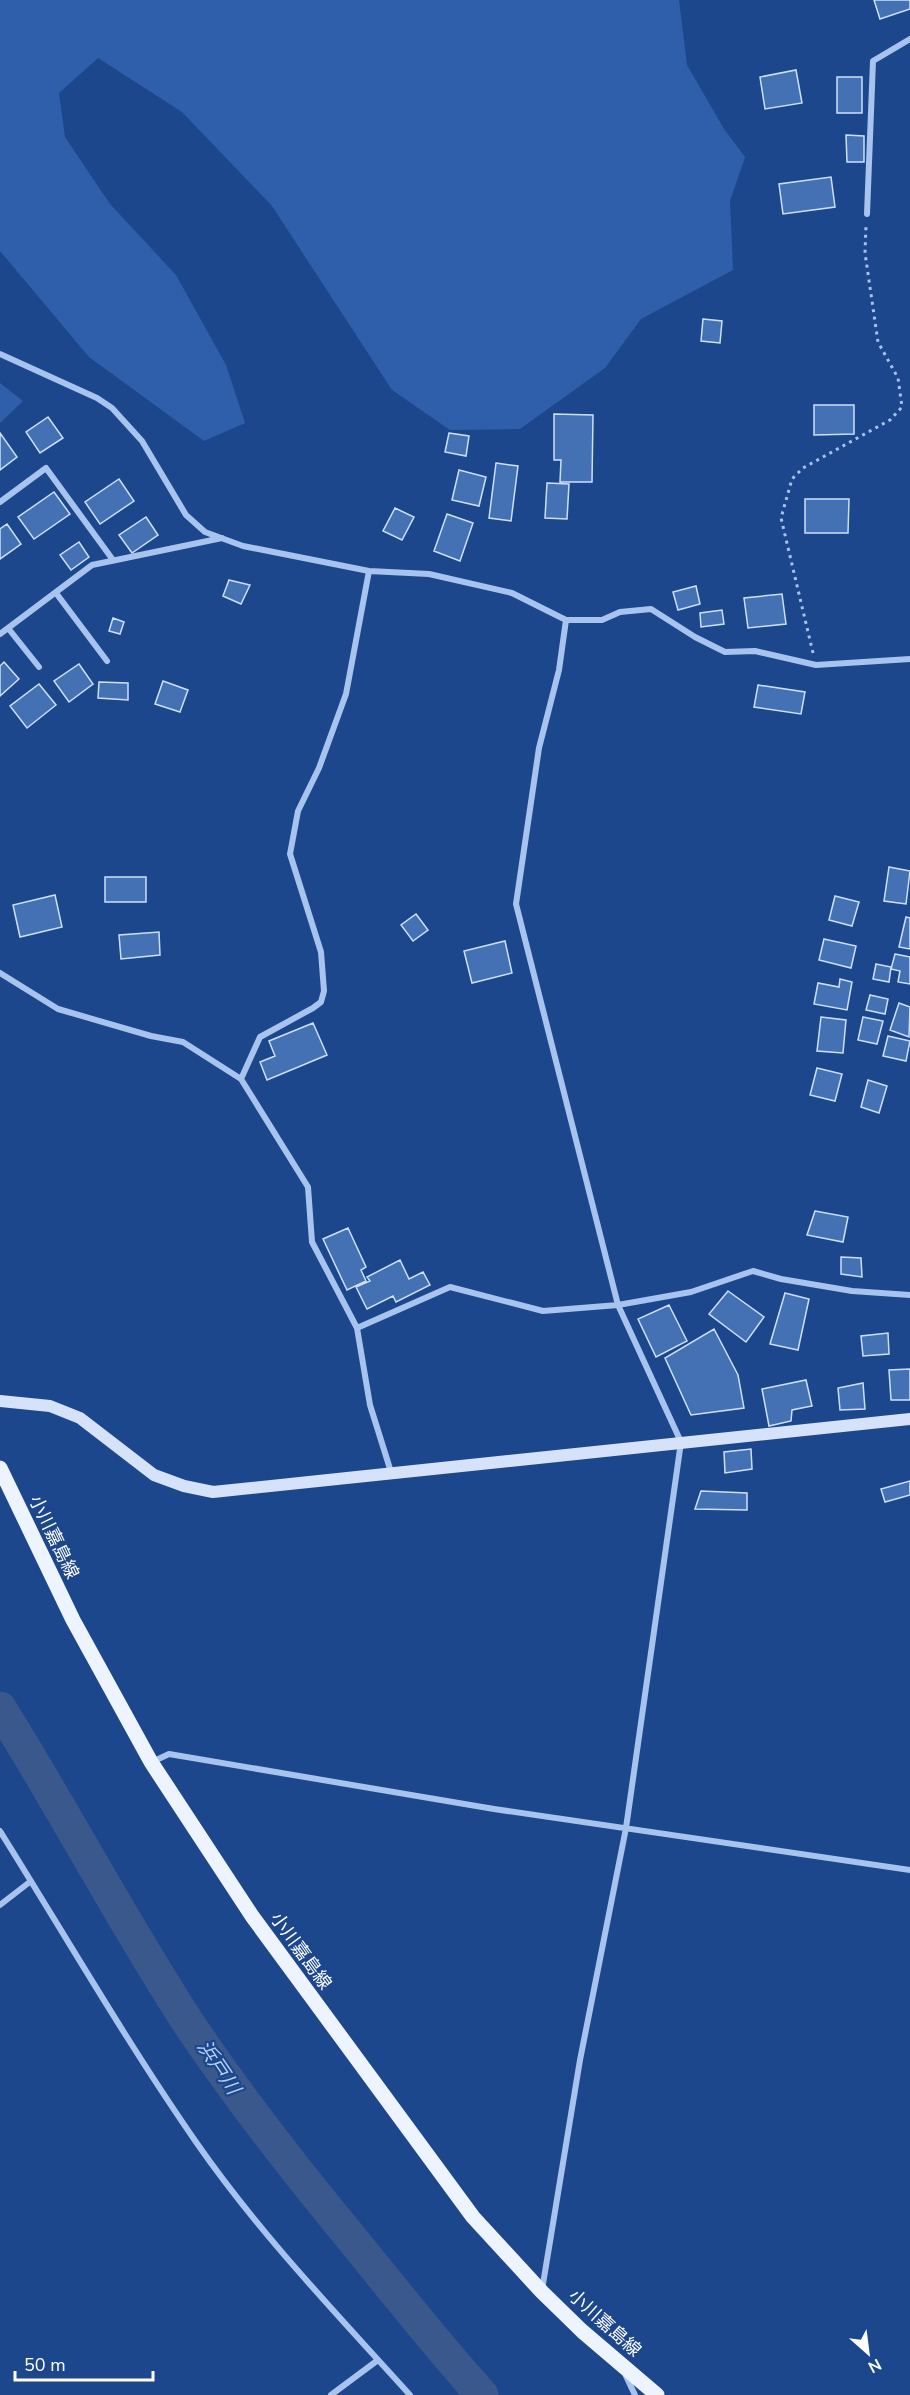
<svg xmlns="http://www.w3.org/2000/svg" width="910" height="2395" viewBox="0 0 910 2395" font-family="'Nunito Sans','Noto Sans JP',sans-serif">
<rect width="100%" height="100%" fill="#1c478c"/>
<path fill="#2f5faa" d="M0,0H679L687,65L724,129L745,157L730,201L733,270L641,319L605,368L520,429L450,430L392,390L272,206L182,112L98,58L59,93L65,137L110,204L176,275L226,365L245,423L204,441L89,357L0,251Z
M0,383L23,401L0,423Z"/>
<g fill="none" stroke-linecap="round" stroke-linejoin="round">
<path stroke="#3a588b" stroke-width="33" d="M0,1708C65,1812 122,1921 189,2024C238,2097 292,2166 348,2234C392,2288 435,2343 482,2395"/>
</g>
<path fill="#4470b4" stroke="#cedff9" stroke-width="1.5" d="M874,0H910V9L880,19Z
M796,70L802,103L765,109L760,77Z
M837,77H862V113H837Z
M846,135L864,136V162H847Z
M831,177L835,207L783,214L779,184Z
M703,319L722,321L720,343L701,341Z
M814,405H854V434L814,435Z
M554,414L593,415L592,482H560L561,460H554Z
M48,417L63,438L40,453L26,432Z
M0,433L17,457L0,470Z
M449,433L469,436L466,456L445,452Z
M496,463L518,466L511,521L489,518Z
M459,470L486,477L479,506L452,500Z
M119,479L134,501L100,524L85,502Z
M547,483L569,484L567,519L545,518Z
M54,492L70,514L34,539L18,517Z
M805,499H849L848,533H805Z
M395,508L414,517L402,540L383,531Z
M447,514L473,523L460,561L434,551Z
M146,517L158,535L132,553L119,535Z
M7,524L21,544L0,559V529Z
M79,542L89,557L71,570L60,555Z
M229,580L250,585L241,604L223,596Z
M696,586L700,604L678,610L673,592Z
M782,594L786,624L748,628L744,598Z
M722,610L724,624L701,627L700,613Z
M113,618L124,622L120,634L109,631Z
M4,662L19,679L0,696V666Z
M79,664L93,684L69,702L54,681Z
M163,681L188,690L180,712L155,704Z
M99,682L128,683V700L98,698Z
M39,684L56,705L27,728L10,706Z
M758,685L805,692L801,714L754,707Z
M889,867L910,871L906,904L884,901Z
M105,877H146V902H105Z
M55,895L62,927L20,937L13,905Z
M835,896L859,902L852,926L829,920Z
M416,914L428,930L413,941L401,925Z
M906,917L910,918V949L899,947Z
M159,932L160,955L121,959L119,935Z
M824,939L856,946L851,968L819,960Z
M505,941L512,973L472,983L464,951Z
M895,954L910,957V984L898,982L900,971L891,969Z
M876,964L891,967L889,982L873,979Z
M840,979L852,982L847,1010L814,1004L818,983L839,987Z
M870,995L888,999L885,1014L866,1010Z
M899,1003L910,1007L909,1037L890,1030Z
M821,1017L846,1020L843,1053L817,1051Z
M863,1017L883,1021L877,1044L858,1040Z
M313,1023L327,1055L267,1080L260,1062L275,1056L269,1041Z
M888,1036L910,1041L906,1061L883,1056Z
M817,1068L842,1074L835,1101L810,1095Z
M868,1080L887,1086L879,1113L861,1107Z
M815,1211L848,1217L843,1242L807,1235Z
M348,1228L366,1267L361,1270L366,1281L347,1290L323,1239Z
M841,1257L861,1258L862,1277L841,1274Z
M400,1260L409,1279L423,1272L430,1285L396,1302L393,1296L367,1309L356,1287L370,1281L367,1277Z
M728,1291L764,1317L746,1342L709,1314Z
M785,1293L809,1299L798,1350L770,1344Z
M669,1305L687,1341L656,1357L638,1319Z
M714,1329L738,1375L744,1408L691,1415L665,1358Z
M888,1333L889,1354L863,1356L861,1336Z
M910,1369V1400H891L889,1370Z
M806,1380L812,1406L792,1410L791,1421L769,1426L762,1389Z
M863,1383L865,1409L840,1410L838,1388Z
M751,1449L752,1469L725,1473L724,1452Z
M910,1481V1495L885,1502L881,1489Z
M701,1491L747,1493V1510L695,1509Z"/>
<g fill="none" stroke-linecap="round" stroke-linejoin="round">
<path stroke="#a8c3ed" stroke-width="3" stroke-dasharray="3 4.5" stroke-linecap="butt" d="M813,653L781,518L792,479L803,468L890,420L902,407L898,378L878,342L865,253L866,225"/>
<path stroke="#a8c3ed" stroke-width="6" d="M867,214L873,61L910,39
M0,354L97,398L112,408L142,441L186,515L205,532L243,546L369,571L429,574L512,593L566,620H602L620,612L651,609L695,637L725,652L755,651L816,665L910,659
M0,502L46,468L113,560
M56,593L107,661
M8,628L39,667
M0,634L92,565L222,538
M0,973L58,1009L151,1036L183,1042L241,1079L308,1187L312,1242L357,1328L370,1405L391,1472
M241,1079L260,1037L313,1008L321,1002L324,991L321,952L290,854L298,811L319,768L346,694L369,571
M357,1328L450,1287L543,1311L618,1305L691,1292L753,1271L781,1279L852,1291L910,1295
M152,1762L169,1754L494,1809L910,1870
M0,1831C65,1935 126,2041 196,2142C259,2233 336,2313 410,2395
M0,1905L31,1881
M542,2290L580,2060L626,1828L681,1442L618,1305L516,904L539,748L559,670L566,620
M626,2376L635,2395
M331,2395L378,2360"/>
<path stroke="#d5e2f9" stroke-width="12" d="M0,1401L50,1406L80,1418L154,1475L184,1486L213,1492L910,1419"/>
<path stroke="#eef4ff" stroke-width="15" d="M0,1468L73,1620L151,1762L252,1916L473,2217L542,2292L582,2331L657,2395"/>
</g>
<g text-anchor="middle" stroke-width="4.5" stroke-linejoin="round" paint-order="stroke">
<g font-size="18" fill="#fff" stroke="#1c478c">
<text transform="translate(54 1537) rotate(64)" y="6">小川嘉島線</text>
<text transform="translate(301 1951) rotate(54)" y="6">小川嘉島線</text>
<text transform="translate(605 2323) rotate(42)" y="6">小川嘉島線</text>
</g>
<g font-size="20" font-style="italic" fill="#b4cef4" stroke="#1c478c">
<text transform="translate(219 2067) rotate(56)" y="7">浜戸川</text>
</g>
</g>
<g transform="translate(868 2353) rotate(152)" stroke="#1c478c" stroke-width="4.5" paint-order="stroke">
<path d="M0-4.5L10 22L0 15L-10 22Z" fill="#ffffff"/>
<text y="-9" font-size="16" font-weight="bold" text-anchor="middle" fill="#ffffff">N</text>
</g>
<path d="M15 2371v9h138v-9" fill="none" stroke="#ffffff" stroke-width="3"/>
<text x="24" y="2371" font-size="18" fill="#ffffff" stroke="#1c478c" stroke-width="4.5" paint-order="stroke">50 m</text>
</svg>
